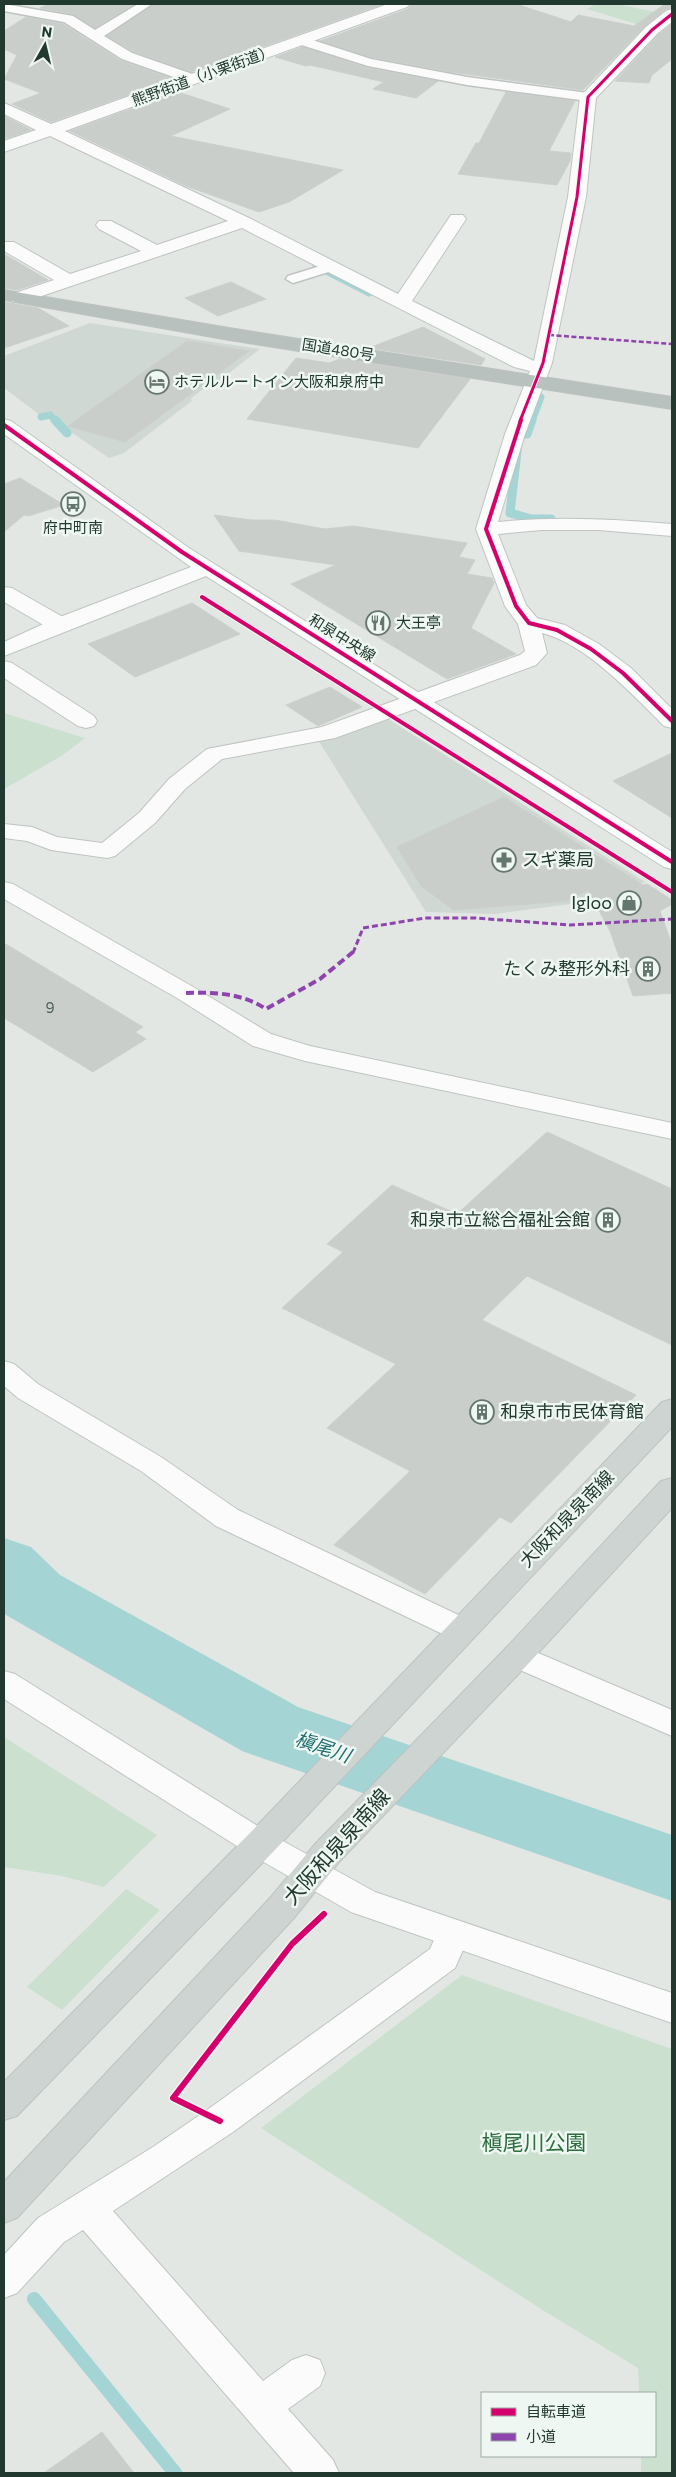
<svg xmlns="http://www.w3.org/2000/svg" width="676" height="2477" viewBox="0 0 676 2477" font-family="Commissioner,'Noto Sans JP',sans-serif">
<rect width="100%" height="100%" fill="#e2e7e4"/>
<path fill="#d0d8d3" d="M90,323L260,349L210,388L206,387L190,399L193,400L124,453L109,458L71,432L56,415L50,412L40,415L4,388V356Z
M388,719L645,882L570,904L495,914L426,912L318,740Z"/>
<path fill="#cbe0cf" d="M596,4H616L666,14L649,28L587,9Z
M4,713L85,738L63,755L4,789Z
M4,1737L157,1835L104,1887L62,1876L4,1867Z
M126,1889L160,1910L62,2010L27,1987Z
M462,1975L672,2049V2473H641V2456H655V2393H639L638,2368L541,2309L261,2128Z"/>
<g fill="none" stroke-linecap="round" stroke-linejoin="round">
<path stroke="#a4d4d4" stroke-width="7" d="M316,266L369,293
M41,417L50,415L56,421
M532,421L541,397"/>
<path stroke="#a4d4d4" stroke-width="9" d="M55,420L67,433
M532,420L527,434H519L510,513L532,519H551"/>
<path stroke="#a4d4d4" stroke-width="14" d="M34,2299L175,2473"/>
<path fill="#a4d4d4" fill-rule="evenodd" d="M4,1538L31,1547L60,1575L298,1707L672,1835V1901L242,1751L6,1615L4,1612Z"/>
</g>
<path fill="#c9cecb" stroke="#cbd0cd" d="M48,4H135L95,28L73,14L40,8Z
M154,4H383L192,72L133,51L107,36Z
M412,4H516L571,22L578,15L634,26L665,4H672V7L665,10L645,26L583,90L451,72L371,57L320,41L408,9Z
M26,17L63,24L121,61L173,79L51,122L12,104L41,93L4,79L17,55L4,49V31Z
M672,24V59L652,75L649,83L615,81L659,34Z
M302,47L367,68L438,81L416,98L373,89L384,82L310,65L306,66L275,57Z
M178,92L230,109L171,136L343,170L289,202L259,212L186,186L70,131Z
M506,92L575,101L549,151L571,153L570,161L557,185L458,174L476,143H479Z
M4,116L31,130L4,139Z
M4,254L48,280L17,290L4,288Z
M231,282L266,299L218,316L185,298Z
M4,302L38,308L69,326L4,348Z
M423,327L485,359L481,365L369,348Z
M187,341L249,351L125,442L68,426Z
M296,358L329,363L340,359L470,379L418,448L247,419Z
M20,478L64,505L28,516L24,515L4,532V484Z
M214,515L251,520H275L325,529L353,526L467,543L459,557L475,560L467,574L492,578L494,583L471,628L516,654L447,679L291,584L336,565L239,551Z
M192,603L240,634L135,677L88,644Z
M330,687L362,707L318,726L286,705Z
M672,753V818L613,781Z
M504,797L643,885L647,884L672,900V904L660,911L672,945V993L633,996L610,931L588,890L567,901L454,910L421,886L397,847Z
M4,943L143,1027L135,1032L146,1039L93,1072L4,1018Z
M547,1132L672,1189V1345L527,1276L482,1320L636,1395L511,1523L500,1517L425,1594L334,1545L410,1471L327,1428L396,1364L282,1308L343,1252L327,1244L392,1185L457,1214Z
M102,2432L134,2473H44Z"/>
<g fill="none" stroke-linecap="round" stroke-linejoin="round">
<g stroke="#bfc4c1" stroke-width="3">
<path id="lane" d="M4,4L73,16L95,30L138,4H152L104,36L132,53L198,76L200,79L193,83L188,82L122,59L64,22L4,11Z
M300,36L371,59L467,77L588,93L595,97L588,101L467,85L368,66L295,43L294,40Z
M330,263L335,264L337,267L335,270L293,283L286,279L288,276Z"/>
</g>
<g stroke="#bfc4c1" stroke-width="2">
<path id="street" d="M388,4H410L407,7L65,131L249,218L398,294L451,215H463L466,219L412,301L534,361L568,197L580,97L646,27L666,11L672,9V22L658,33L596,98L586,197L552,363L525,434L498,522C557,516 613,519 672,524V536L598,530H542L498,534L526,605L537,618L565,625L599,644L631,668L672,709V728L664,726C632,694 586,644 542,633L547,653L536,665L335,738L222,759L185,789L155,823L115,856L107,858L51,850L27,841L4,838V824L32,827L57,837L102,843L139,813L169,779L207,749L322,727L520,655L525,651L518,624L505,606L476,529L505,434L530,371L514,367L242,228L24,302H12L9,298L12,294L54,280L4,251V242H14L70,274L141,251L99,229L96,225L99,221H111L157,245L228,221L50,136L4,152V141L36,130L4,114V103L51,124Z
M4,587L12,588L68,620L71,625L68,630L60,631L52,630L4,602Z
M4,661L12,663L94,716L97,721L94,726L86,728L78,726L4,678Z
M4,1361L14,1364L38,1384L161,1457L238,1510L473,1622L478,1630L473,1638L462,1642L451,1638L216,1526L141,1471L18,1398L4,1386Z
M517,1644L672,1710V1736L506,1664L501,1656L506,1648Z
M4,1671L15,1674L272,1835L277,1844L272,1853L260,1857L248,1853L4,1699Z
M453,1920L465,1924L470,1934L455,1968L233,2132L113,2211L263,2381L292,2360L306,2355L320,2360L325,2373L320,2386L288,2409L333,2460L339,2473H294L83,2230L64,2242L17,2293L4,2298V2255L38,2218L153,2147L207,2110L430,1949L441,1924Z"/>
</g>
<g stroke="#bec5c1" stroke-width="2">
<path id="secondary" d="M4,419L11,421L189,548L672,852V869L664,867L206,576L4,656V642L52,620L191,567L4,434Z
M4,882L13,884L195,988L271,1034L310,1046L672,1123V1139L305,1061L253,1046L177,998L4,899Z
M260,1831L272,1835L375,1892L672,1993V2023L351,1912L248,1853L243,1844L248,1835Z"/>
</g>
<g stroke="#bcc3c0" stroke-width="2">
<path id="primary" d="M672,1399V1427L272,1853L17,2116L4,2120V2082L248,1835L662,1402Z
M672,1478V1508L528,1664L339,1862L294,1918L17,2218L4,2223V2182L270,1898L315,1844L506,1648L661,1481Z"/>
</g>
<g stroke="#bcc3c0" stroke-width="2">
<path id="highway" d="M4,290L229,328L672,397V409L229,340L4,300Z"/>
</g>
<use href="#lane" fill="#fbfbfb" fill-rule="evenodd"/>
<use href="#street" fill="#fbfbfb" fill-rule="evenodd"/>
<use href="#secondary" fill="#fbfbfb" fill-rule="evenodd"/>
<use href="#primary" fill="#cdd4d1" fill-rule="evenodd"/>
<use href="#highway" fill="#b9c1be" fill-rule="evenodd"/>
<path stroke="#8e44ad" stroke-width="2.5" stroke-dasharray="5 2.5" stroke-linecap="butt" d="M549,335L672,344"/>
<path stroke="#8e44ad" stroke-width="3" stroke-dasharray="6 3" stroke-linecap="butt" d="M353,953L363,928L425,918H475L570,925L672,919"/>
<path stroke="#8e44ad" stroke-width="4" stroke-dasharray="8 4" stroke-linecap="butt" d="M186,993C214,992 242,993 266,1009L320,979L353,952"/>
<g stroke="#eff7f2" stroke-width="5">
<path id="cycleway-far2" d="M520,421L543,363L577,197L588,97L652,30L672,14"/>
</g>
<g stroke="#eff7f2" stroke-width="6">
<path id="cycleway-far1" d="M521,420L486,529L516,606L529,623L557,630L591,649L623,673L672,721
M4,425L182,552L672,862
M202,597L672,892"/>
</g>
<g stroke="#eff7f2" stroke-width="9">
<path id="cycleway" d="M220,2121L173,2098L292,1944L324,1914"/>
</g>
<use href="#cycleway-far2" stroke="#d6006c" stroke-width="3"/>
<use href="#cycleway-far1" stroke="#d6006c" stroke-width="4"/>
<use href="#cycleway" stroke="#d6006c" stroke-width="6"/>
</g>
<defs>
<g id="hotel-ring" transform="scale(1.25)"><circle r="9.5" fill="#eff7f2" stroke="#65766e" stroke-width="1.5"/><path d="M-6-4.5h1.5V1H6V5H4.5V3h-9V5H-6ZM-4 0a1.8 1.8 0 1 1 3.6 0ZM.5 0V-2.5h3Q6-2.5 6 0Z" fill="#65766e"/></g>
<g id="bus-ring" transform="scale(1.25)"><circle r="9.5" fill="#eff7f2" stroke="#65766e" stroke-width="1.5"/><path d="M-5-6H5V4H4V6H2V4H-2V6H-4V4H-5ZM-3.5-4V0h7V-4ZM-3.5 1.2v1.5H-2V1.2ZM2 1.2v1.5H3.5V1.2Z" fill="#65766e"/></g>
<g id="restaurant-ring" transform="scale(1.25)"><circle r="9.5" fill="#eff7f2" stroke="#65766e" stroke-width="1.5"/><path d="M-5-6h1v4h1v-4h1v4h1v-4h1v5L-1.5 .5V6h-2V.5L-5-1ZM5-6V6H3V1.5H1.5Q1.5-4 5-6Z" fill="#65766e"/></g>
<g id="pharmacy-ring" transform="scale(1.25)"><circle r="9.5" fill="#eff7f2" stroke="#65766e" stroke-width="1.5"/><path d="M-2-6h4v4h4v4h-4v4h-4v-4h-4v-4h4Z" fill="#65766e"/></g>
<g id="shop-ring" transform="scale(1.25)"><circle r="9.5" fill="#eff7f2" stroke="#65766e" stroke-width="1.5"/><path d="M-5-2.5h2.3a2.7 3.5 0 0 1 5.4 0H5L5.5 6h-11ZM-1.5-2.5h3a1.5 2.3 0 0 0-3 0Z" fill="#65766e"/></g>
<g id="building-ring" transform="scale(1.25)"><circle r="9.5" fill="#eff7f2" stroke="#65766e" stroke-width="1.5"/><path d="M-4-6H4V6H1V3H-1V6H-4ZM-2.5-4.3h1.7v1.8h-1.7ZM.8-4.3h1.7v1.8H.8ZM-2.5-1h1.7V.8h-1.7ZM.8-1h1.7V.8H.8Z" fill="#65766e"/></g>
</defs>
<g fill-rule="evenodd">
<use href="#hotel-ring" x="157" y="382"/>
<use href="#bus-ring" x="73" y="504"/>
<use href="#restaurant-ring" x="378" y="623"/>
<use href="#pharmacy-ring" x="504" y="860"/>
<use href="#shop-ring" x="629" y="903"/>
<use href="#building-ring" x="648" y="969"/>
<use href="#building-ring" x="608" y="1220"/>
<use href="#building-ring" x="482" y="1412"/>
</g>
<g text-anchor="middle" stroke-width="5" stroke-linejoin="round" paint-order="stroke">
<g font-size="15" fill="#21392f" stroke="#eff7f2">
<text transform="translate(203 76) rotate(-20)" y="5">熊野街道（小栗街道）</text>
<text transform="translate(338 350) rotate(9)" y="5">国道480号</text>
<text transform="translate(342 638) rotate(32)" y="5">和泉中央線</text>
</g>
<g font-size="15" fill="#21392f" stroke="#eff7f2" text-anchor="start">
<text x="174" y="387">ホテルルートイン大阪和泉府中</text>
<text x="73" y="533" text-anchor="middle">府中町南</text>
<text x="396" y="628">大王亭</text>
</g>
<g font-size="15" fill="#4c5f57">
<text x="50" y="1013">9</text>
</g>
<g font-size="18" fill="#21392f" stroke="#eff7f2" text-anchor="end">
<text x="522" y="866" text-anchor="start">スギ薬局</text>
<text x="612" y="909">Igloo</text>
<text x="630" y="975">たくみ整形外科</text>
<text x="590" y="1226">和泉市立総合福祉会館</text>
<text x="500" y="1418" text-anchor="start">和泉市市民体育館</text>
</g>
<g font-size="18" fill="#21392f" stroke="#eff7f2">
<text transform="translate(567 1519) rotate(-46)" y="6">大阪和泉泉南線</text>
</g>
<g font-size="19" font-style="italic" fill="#1e6f72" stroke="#eff7f2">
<text transform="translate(323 1747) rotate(19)" y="7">槇尾川</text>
</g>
<g font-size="21" fill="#21392f" stroke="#eff7f2">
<text transform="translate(337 1847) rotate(-48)" y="7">大阪和泉泉南線</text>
</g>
<g font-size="21" fill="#2d6e3d" stroke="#eff7f2">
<text x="534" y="2150">槇尾川公園</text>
</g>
</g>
<rect width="676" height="2477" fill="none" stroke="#21392f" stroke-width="10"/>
<rect x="481" y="2392" width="175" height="65" fill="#eff7f2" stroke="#9daba4"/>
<rect x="491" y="2408" width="25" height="8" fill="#d6006c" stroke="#9daba4"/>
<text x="526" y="2417" font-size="15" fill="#21392f">自転車道</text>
<rect x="491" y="2433" width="25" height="8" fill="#8e44ad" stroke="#9daba4"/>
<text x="526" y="2442" font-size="15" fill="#21392f">小道</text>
<g transform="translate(45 45) rotate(8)" stroke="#eff7f2" stroke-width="4" paint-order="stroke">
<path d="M0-4L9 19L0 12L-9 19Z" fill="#21392f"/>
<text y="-8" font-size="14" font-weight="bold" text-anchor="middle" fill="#21392f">N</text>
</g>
</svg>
